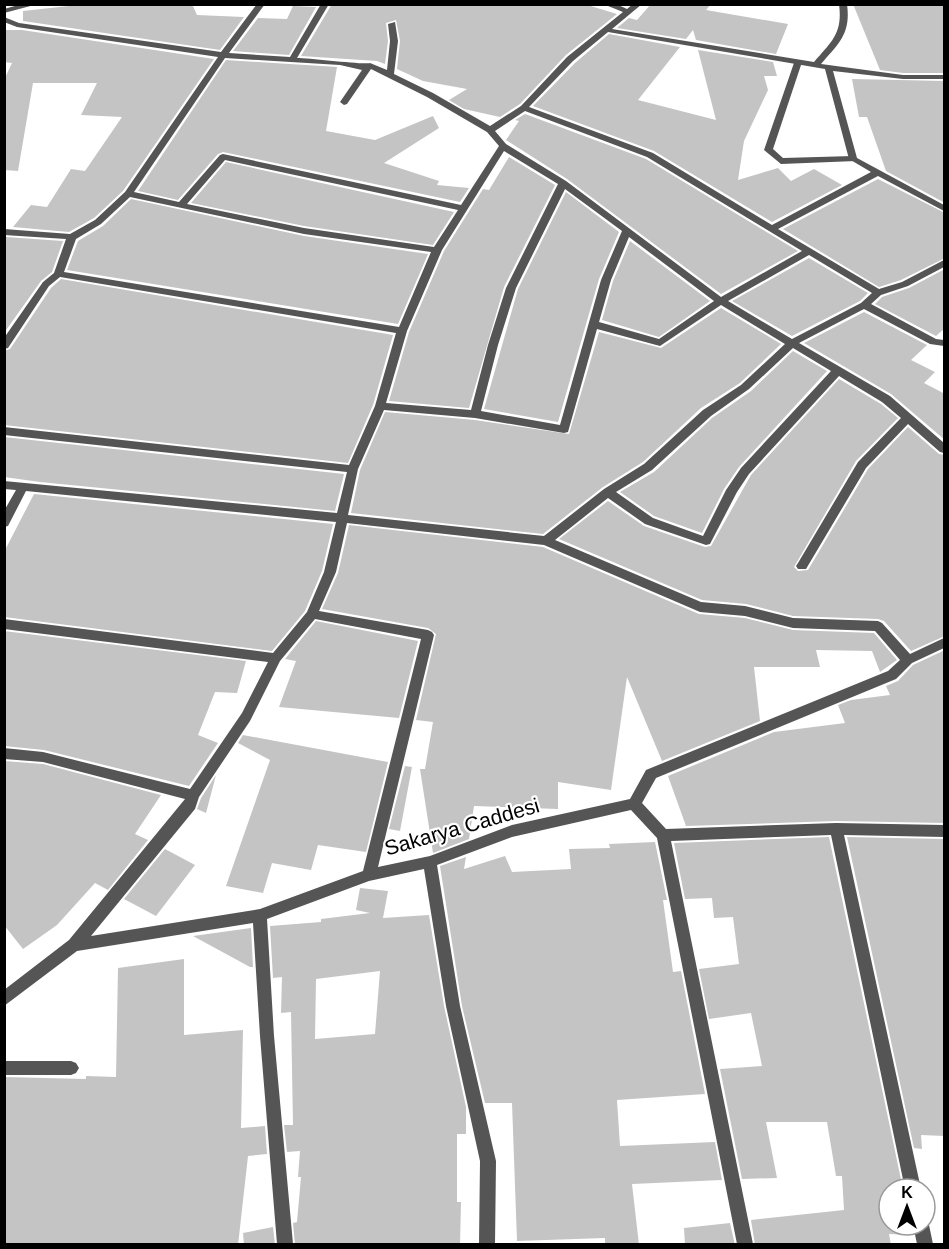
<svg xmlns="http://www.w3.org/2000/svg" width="949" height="1249" viewBox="0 0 949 1249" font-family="Arial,sans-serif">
<rect width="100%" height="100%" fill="#fff"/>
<path fill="#c4c4c4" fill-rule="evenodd" d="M87,4H192L197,15L244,17L220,50L23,21V11Z
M332,4H584L617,14L566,55L520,104L500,117L464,109L449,100L467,89L423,81L397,69L400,41L396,20L386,23L388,41L385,64L377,61L301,56Z
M651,4H711L706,10L788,24L776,54L696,40L693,30L686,39L617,28L629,18L637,20Z
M853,4H945V73H903L880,70Z
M293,6L316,7L289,55L233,51L258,18L287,19Z
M4,30H22L214,59L123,191L94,218L69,232L13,227L31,205L47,207L71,169L85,171L122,117L81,115L97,83H33L18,171L4,170V80L12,63L4,62Z
M609,34L680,47L638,100L716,120L698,50L773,62L777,76H764L768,90L744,141L738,180L778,168L791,181L814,169L842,185L772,222L654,151L533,106L575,63Z
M226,60L337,67L326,131L375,140L433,116L439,128L384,163L439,181L437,185L469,188L460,202L223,152L218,154L178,200L138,191Z
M852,79L945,81V203L886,171L867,117H859Z
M525,114L646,159L798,251L721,294L567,179L506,140L519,121L515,120Z
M509,157L555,185L504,287L469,408L389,401L409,332L444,251L483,189L489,190Z
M226,162L454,212L433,245L304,226L191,203Z
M878,179L945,213V258L901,280L879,287L783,229Z
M566,192L619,232L599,279L558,422L484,409L518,289Z
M131,199L304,236L428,254L398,324L67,270L78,241L103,226Z
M6,237L63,241L52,272L41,281L4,333Z
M630,241L710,301L659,337L602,320L613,281Z
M809,258L868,293L860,301L792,336L732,301Z
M945,269V328L936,336L875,304L882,297L909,288Z
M61,279L393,335L373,405L348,463L4,425V351L10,349L51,288Z
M721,308L781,344L740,383L701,408L643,462L603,487L543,534L351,513L360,470L385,412L475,420L569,434L599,332L661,348Z
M864,312L927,345L911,360L935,372L924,383L945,394V440L891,394L804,343Z
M793,351L827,371L739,467L724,489L702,533L654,516L620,492L654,472L712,418L751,391Z
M839,379L881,404L898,418L856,461L794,567L798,571L808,570L868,469L908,427L939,454L945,455V636L911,651L884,621L878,619L793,616L746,604L702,600L559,539L608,501L644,526L705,547L711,546L751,475Z
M4,437L344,474L335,511L40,482L4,477Z
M34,494L333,524L322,571L305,611L272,651L4,617V552Z
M349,525L543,547L699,614L745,618L793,630L874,633L897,660L880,672L872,651L816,650L820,667H754L760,721L662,761L627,677L611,790L558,782V809L474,806L469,839L433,853L420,769H425L433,722L416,720L436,634L428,628L322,609L338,573Z
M316,621L418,641L399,718L279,707L296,661L285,659Z
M4,631L246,661L237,693L215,692L198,735L218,743L189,786L44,750L4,746Z
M945,650V823L836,821L686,826L668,776L774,732L845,723L838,705L851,700L890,695L886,686L898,681L913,665Z
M243,735L388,762L366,852L318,845L311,870L272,863L263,893L226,886L270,760L238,743Z
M4,761L43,764L161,795L135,834L148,840L108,890L95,883L57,925L23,949L4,925Z
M405,766L412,767L400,831L389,829Z
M216,775L206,813L197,809L201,798Z
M829,837L903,1189H889V1225H909L911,1235L889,1234L891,1245H755L751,1220L844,1210L842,1176H836L827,1122H766L777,1178L742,1179L720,1069L762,1066L751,1013L709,1019L699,969L739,964L733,917L714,918L712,898L685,899L674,843Z
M847,837L945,839V1136L921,1135L922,1149L914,1148Z
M655,842L667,900H663L673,972L681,971L705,1094L617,1100L620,1146L715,1142L722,1180L632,1184L639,1245H605V1238L517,1241L512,1103H485L462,1006L440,866L466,857L464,869L505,856L512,872L571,869L569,849L610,848L609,844Z
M165,849L195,865L156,916L124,899Z
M360,888L388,891L383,918L429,915L444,1006L466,1107V1134H457V1202H461L460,1245H295L293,1223L297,1222L301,1177H298L300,1151L287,1152L284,1125H293L291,1012L281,1013L282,977L273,978L270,926L321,922V919L370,913L356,910ZM380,971L375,1034L315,1039L316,979Z
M251,928L253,967H250L193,936Z
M184,959V1035L243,1030L241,1128L265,1126L267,1154L248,1156L238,1245H4V1077L86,1079V1076L116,1077L118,968Z
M730,1223L735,1245H685L684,1228Z
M273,1227L275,1245H244L243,1233Z"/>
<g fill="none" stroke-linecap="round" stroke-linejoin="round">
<path fill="#555" fill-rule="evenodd" d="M795,60L802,62L773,149L783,158L853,156L856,157V161L781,164L764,150Z
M4,1061H71L76,1063L79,1068L76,1073L71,1075H4Z"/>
<path fill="#555" fill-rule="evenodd" d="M22,4H38L4,13V9Z
M257,4H265L229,53L290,57L321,4H329L297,58C310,58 364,65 370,63L387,70L390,41L388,24L395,22L398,41L394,74L433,93L490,126L521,106L567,57L623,12L603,4H616L627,9L633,4H642L612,29L814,62C831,42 843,34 839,4H847C851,34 839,43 821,64L903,75H944V79H903L833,71L857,158L944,205V211L878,176L778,229L879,289L902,282L944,260V267L908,286L881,295L871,304L936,339L944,340V346L930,344L864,309L799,343L890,396L944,443V453L940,452L908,424L866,468L806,569H798L796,566L798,563L858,462L901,418L882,402L839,376L749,474L737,492L710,544L706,545L645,524L608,498L555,540L701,602L745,606L793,618L878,621L882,623L910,654L944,638V648L912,663L896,679L656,778L642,803L666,829L836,823L944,825V837L844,835L921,1189H905L831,835L671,841L753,1244H737L657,838L631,810L512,837L437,865L460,1006L496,1161L495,1244H479L480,1161L446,1006L424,869L369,881L267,919L274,1036L293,1244H277L260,1036L253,923L77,951L4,1006V990L69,940L185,799L43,762L4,759V748L43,752L190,789L242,713L268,662L4,629V619L273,653L307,612L324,572L336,522L26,491L8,526L4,527V511L16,490L4,489V481L337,513L347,472L4,435V427L349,465L375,406L396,333L60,277L49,286L8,348L4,349V338L43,282L54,273L66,239L4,235V229L70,234L95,220L125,192L218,57L17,27L4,22V17L19,23L221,52ZM608,32L825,69L849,159L871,172L772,225L653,153L529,107L573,61ZM225,58L340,65L362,70L340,102L344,105L347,104L371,69L427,97L487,132L499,146L461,205L223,154L220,155L179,202L134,192ZM525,111L647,157L802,251L721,297L566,181L506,144L495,131ZM504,151L558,184L506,288L488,345L471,410L386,403L407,331L442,250ZM225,160L458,210L434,247L304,228L187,204ZM565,189L622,231L601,280L560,425L481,411L498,345L516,288ZM130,197L304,234L431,252L399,327L64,272L76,239L101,224ZM629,237L714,301L659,339L599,322L611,280ZM809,255L872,293L861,303L792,339L728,301ZM721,305L785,344L741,385L703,410L644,464L604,489L544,536L348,515L358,469L384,410L475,418L564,433L568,432L597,329L660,346ZM793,348L831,371L741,468L726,490L703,536L653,518L616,492L652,470L711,416L749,389ZM347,523L544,545L700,612L745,616L793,628L875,631L900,660L888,671L646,770L630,799L512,825L430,856L378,867L434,635L432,632L428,630L319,611L336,572ZM315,619L421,639L363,871L260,909L91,936L195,809L199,797L250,721L280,661Z
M925,1219L929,1225L933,1244H917L913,1225H925Z"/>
</g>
<g text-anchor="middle" stroke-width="4.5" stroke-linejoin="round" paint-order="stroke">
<g font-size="21" fill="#000" stroke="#fff">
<text transform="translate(462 827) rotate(-16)" y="7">Sakarya Caddesi</text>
</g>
</g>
<rect width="949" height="1249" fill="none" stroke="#000000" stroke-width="12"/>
<g transform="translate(907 1207)"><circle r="28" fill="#ffffff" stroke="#999999" stroke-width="1.5"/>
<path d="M0-4.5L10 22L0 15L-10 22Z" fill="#000000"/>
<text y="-9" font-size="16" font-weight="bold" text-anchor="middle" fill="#000000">K</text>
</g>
</svg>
